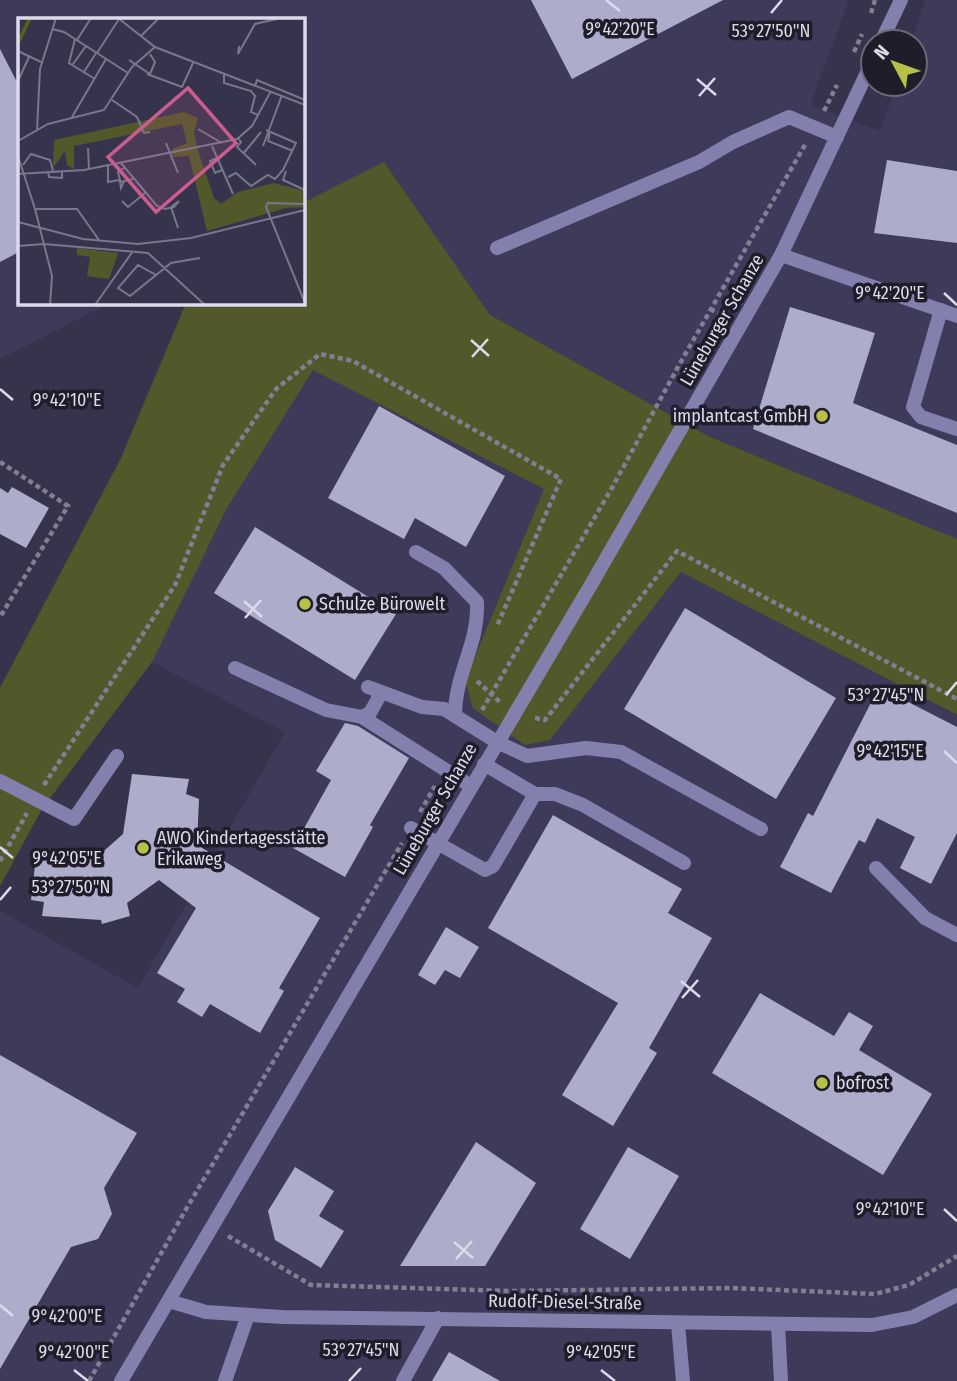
<svg xmlns="http://www.w3.org/2000/svg" width="957" height="1381" viewBox="0 0 957 1381" font-family="'Fira Sans Condensed',sans-serif">
<rect width="100%" height="100%" fill="#36344d"/>
<path fill="#3e3a5a" d="M0,0H849L810,105L880,131L897,84H915V42H911L925,0H957V539L710,437L490,315L384,163L303,203V19H19V303H110L0,359Z
M313,370L544,489L465,681L550,740L681,572L957,716V1381H0V911L138,988L285,732L152,662L227,508Z"/>
<path fill="#53582b" d="M384,162L490,315L710,437L957,539V715L681,572L550,740L525,745L473,708L465,681L544,489L313,370L227,508L152,662L42,809L0,886V688L121,458L186,303H303V203Z"/>
<path fill="#aeaccb" d="M531,0H723L572,79Z
M0,49L19,86V252L0,262Z
M887,160L957,171V243L874,233Z
M790,307L875,333L853,403L957,445V513L753,429Z
M379,406L505,476L466,547L415,518L404,539L328,498Z
M12,487L49,508L26,548L0,534V488L8,493Z
M255,527L396,614L355,680L214,593Z
M685,608L836,698L776,799L624,709Z
M879,687L957,727V833L931,884L900,868L915,837L877,818L865,843L859,840L831,893L780,867L808,813L813,816Z
M345,723L358,726L409,758L370,825L373,827L345,877L293,848L331,780L316,771Z
M132,774L189,779L186,794L199,799L197,845L320,918L279,988L284,991L260,1033L210,1004L202,1017L177,1002L185,989L157,973L196,908L159,880L127,903L130,916L102,924L101,920L42,916L44,902L31,900L37,849L97,857L123,834Z
M553,815L682,889L668,913L712,938L649,1048L657,1053L613,1126L562,1095L618,1003L488,928Z
M446,927L479,947L460,978L445,970L435,985L418,975Z
M760,993L834,1036L849,1012L873,1026L859,1050L932,1094L883,1175L712,1073Z
M0,1055L137,1133L104,1188L112,1214L98,1239L71,1247L0,1369Z
M476,1142L536,1183L485,1266H400Z
M628,1147L679,1176L630,1259L580,1229Z
M295,1167L334,1191L319,1216L344,1231L321,1268L275,1240L268,1211Z
M449,1352L500,1381H432Z"/>
<g fill="none" stroke-linecap="round" stroke-linejoin="round">
<path stroke="#817f94" stroke-width="4.5" stroke-dasharray="5 3.5" stroke-linecap="butt" d="M871,13L875,0
M854,52L862,34
M824,111L837,85
M710,309L725,316
M0,462L68,506L0,617
M477,681L502,704
M482,710L613,486L679,365L806,143
M535,718L545,720L677,551L957,699
M44,785L175,585L223,465L276,389L320,354L353,361L561,479L497,626
M420,812L435,786
M0,861L27,813
M228,1236L311,1285L511,1291L731,1288L875,1294L909,1285L957,1256
M89,1381L185,1211L402,843"/>
<path stroke="#8480ae" stroke-width="14" d="M497,248L699,162L733,142L789,117L837,137
M941,310L913,407L921,417L957,429
M416,552L444,568L477,602C479,645 455,672 455,716
M235,668L326,710L362,717L471,786
M368,687L422,707L444,709L497,742L527,756L586,748L621,752L761,829
M362,717L370,713L381,693
M484,764L535,794H555L583,805L684,863
M0,781L74,819L117,756
M411,828L485,870L493,866L535,794
M876,868L925,918L957,935
M678,1324L683,1381
M778,1325L781,1381
M225,1381L248,1315
M403,1381L438,1318"/>
<path stroke="#8480ae" stroke-width="14" d="M781,255L957,316
M169,1301L206,1312L282,1317L872,1325L913,1317L957,1295"/>
<path stroke="#8480ae" stroke-width="14" d="M881,42L901,0
M121,1381L592,583L781,255L873,60"/>
</g>
<path fill="none" stroke="#dcdbec" stroke-width="2.5" d="M606,0L620,11M771,13L782,0M697,79L716,95M699,96L715,78M944,293L957,305M471,340L489,356M472,357L488,339M0,389L13,400M244,601L262,617M245,618L261,600M946,695L957,682M944,751L957,763M0,847L13,858M0,900L11,887M681,981L700,997M682,998L698,980M944,1209L957,1221M454,1242L473,1258M456,1259L472,1241M0,1305L13,1316M74,1370L88,1381M601,1370L615,1381M349,1381L361,1368"/>
<g fill="#b7c147" stroke="#1e1d29" stroke-width="2.5">
<circle cx="822" cy="416" r="7"/>
<circle cx="305" cy="604" r="7"/>
<circle cx="143" cy="848" r="7"/>
<circle cx="822" cy="1083" r="7"/>
</g>
<g text-anchor="middle" stroke-width="7" stroke-linejoin="round" paint-order="stroke">
<g font-size="18" fill="#dcdbec" stroke="#1e1d29">
<text transform="translate(722 320) rotate(-60)" y="6">Lüneburger Schanze</text>
<text transform="translate(435 809) rotate(-60)" y="6">Lüneburger Schanze</text>
<text transform="translate(565 1302) rotate(1)" y="6">Rudolf-Diesel-Straße</text>
</g>
<g font-size="18" fill="#dcdbec" stroke="#1e1d29" text-anchor="start">
<text x="808" y="422" text-anchor="end">implantcast GmbH</text>
<text x="319" y="610">Schulze Bürowelt</text>
<text x="157" y="844">AWO Kindertagesstätte<tspan x="157" dy="21">Erikaweg</tspan></text>
<text x="836" y="1089">bofrost</text>
</g>
</g>
<g transform="translate(18 18)">
<rect width="287" height="287" fill="#36344d"/>
<path d="M166,94L180,100L176,114L180,133L196,180L203,186L220,174L256,165L287,173V189L268,190L189,213L171,138L155,139L154,131L169,125L164,106L56,128V151L49,147L47,133L35,150L36,122ZM59,230L100,235L91,261L69,258L72,239L59,237Z" fill="#53582b"/>
<path fill="none" stroke="#5b6019" stroke-width="3.5" d="M0,25L12,0"/>
<path fill="none" stroke="#78778d" stroke-width="2" d="M100,0L137,29L287,87M34,11L46,14L110,55M123,18L141,0M57,21L51,45L77,61M59,22L73,0M221,28L220,36L237,6L263,0M0,33L23,44M79,35L101,1M111,42L132,56L137,44L132,36M55,46L68,28M66,54L78,35M129,56L164,69L175,45M206,57V65L233,73L237,78L233,94L240,97M0,63L11,39M237,68L239,62L287,82M94,82L119,99L126,115L132,114M54,99L88,41M180,111L204,125M19,112L22,51L38,0M252,113L250,123L275,133M220,120L223,124L219,129L238,147M0,123L30,106L86,92L114,49L137,29M148,125L160,155M194,128L215,176M245,128L264,77M70,130L71,151M225,136L243,114M0,138L17,191M199,140L192,143L197,155L204,152M103,145L139,188L147,191L156,189L161,183L153,189M5,147L13,136L32,142L35,153M90,147V164L102,162L100,154L106,150M30,153L31,159L44,160V154M268,153L265,162L287,172M0,156L66,152L219,121L234,108L253,73M210,159L218,155L233,168L250,157L257,161L265,152L278,125L248,112M106,163L103,170L102,164L115,161M104,183L110,189L127,175M287,186L250,185L248,189L287,285M153,189L160,210M0,204L65,221L120,226L173,220L287,192M26,226L130,235L187,287M0,228L26,226M138,257L120,247L100,270L112,278L153,245L182,240M32,287L34,258L17,191H59L81,222M77,287L115,233"/>
<path fill="#cb5c8e" fill-opacity="0.15" stroke="#cb5c8e" stroke-width="3.5" d="M170,70L218,125L138,194L90,139Z"/>
<rect width="287" height="287" fill="none" stroke="#dcdbec" stroke-width="3.5"/>
</g>
<g font-size="18" text-anchor="middle" fill="#dcdbec" stroke="#1e1d29" stroke-width="7" stroke-linejoin="round" paint-order="stroke">
<text x="620" y="35">9°42'20"E</text>
<text x="771" y="37">53°27'50"N</text>
<text x="890" y="299">9°42'20"E</text>
<text x="67" y="406">9°42'10"E</text>
<text x="886" y="701">53°27'45"N</text>
<text x="890" y="757">9°42'15"E</text>
<text x="67" y="864">9°42'05"E</text>
<text x="71" y="893">53°27'50"N</text>
<text x="890" y="1215">9°42'10"E</text>
<text x="67" y="1322">9°42'00"E</text>
<text x="361" y="1356">53°27'45"N</text>
<text x="74" y="1358">9°42'00"E</text>
<text x="601" y="1358">9°42'05"E</text>
</g>
<g transform="translate(894 63) rotate(311)"><circle r="33" fill="#1e1d29" stroke="#6a6977" stroke-width="2"/>
<path d="M0-5L12 26L0 18L-12 26Z" fill="#b7c147"/>
<text y="-10" font-size="19" font-weight="bold" text-anchor="middle" fill="#dcdbec">N</text>
</g>
</svg>
